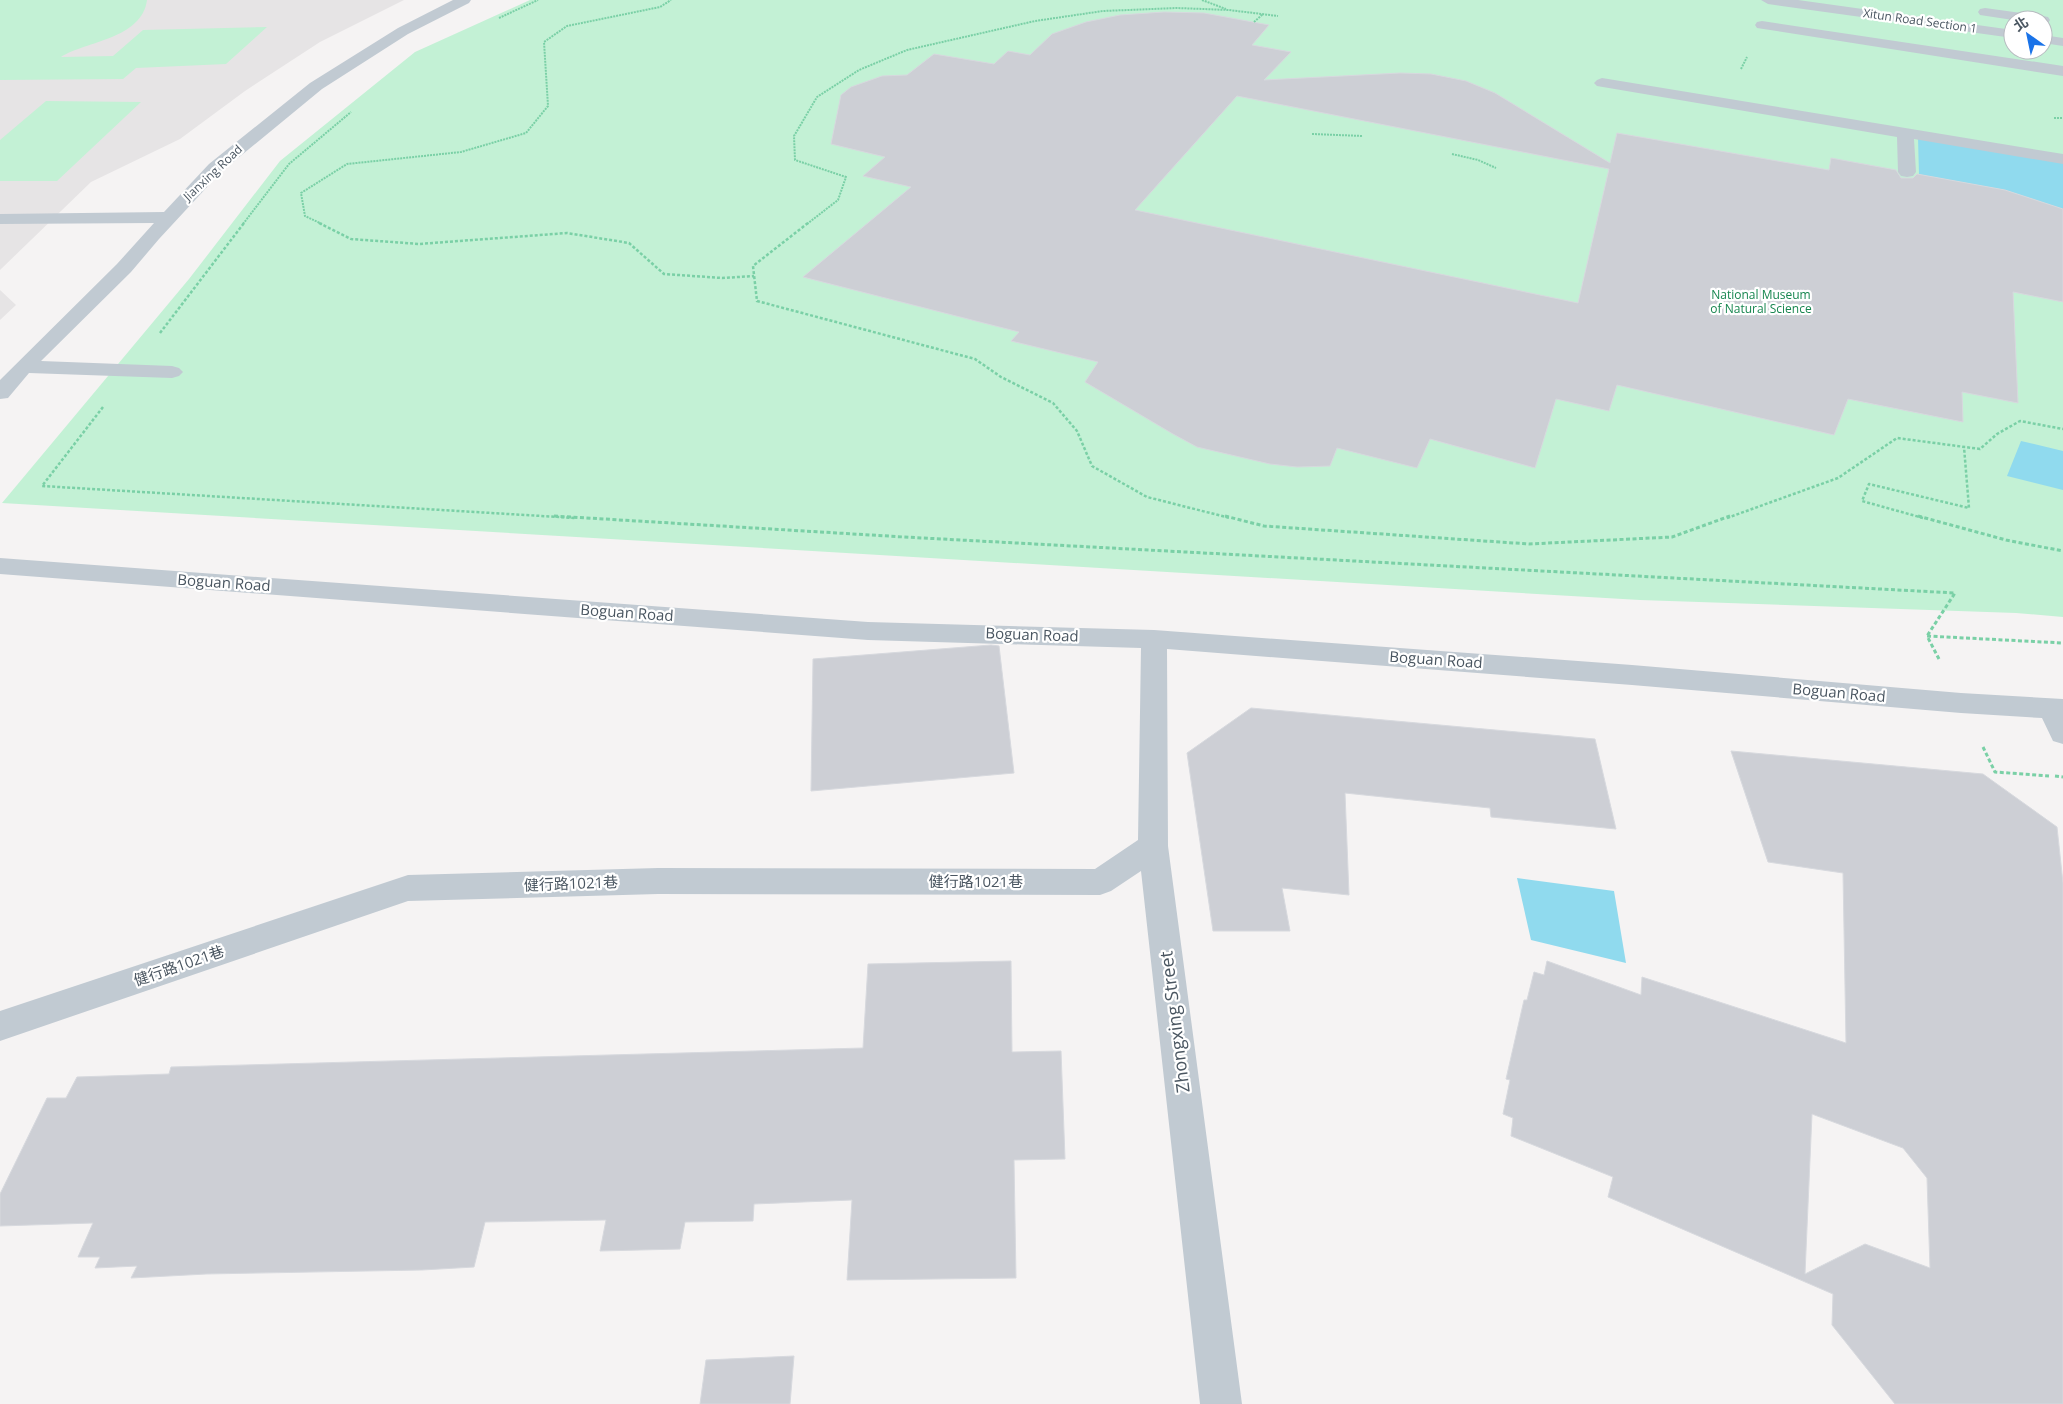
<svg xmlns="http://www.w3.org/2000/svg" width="2063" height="1404" viewBox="0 0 2063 1404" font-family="'Open Sans','Noto Sans TC',sans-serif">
<rect width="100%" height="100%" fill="#f5f3f3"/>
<path fill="#e6e4e5" d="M0,0H404L320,42L245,91L180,139L91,182L0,270Z
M0,290L16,305L0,320Z"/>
<path fill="#c3f1d5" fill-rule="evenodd" d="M0,0H147C142,39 86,41 61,57L113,56L143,30L267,27L226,64L136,68L123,79L0,80Z
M530,0H2063V617L2016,613L1640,600L2,503L189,279L280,161L415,52ZM2013,20H2043V50H2013Z
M46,101L141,102L57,181H0V140Z"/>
<path fill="#90daee" d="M1918,138L2063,162V212L1919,175Z
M2021,441L2063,451V490L2007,476Z
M1517,878L1614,891L1626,963L1531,940Z"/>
<path fill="#cdcfd5" stroke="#d7d9de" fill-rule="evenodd" d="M1164,12L1204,13L1269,25L1252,45L1291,52L1264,80L1400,73L1431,74L1466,81L1495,93L1610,163L1617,133L1829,170L1831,158L1896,170L1901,178H1913L1917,174L2005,190L2063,209V302L2013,292L2018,403L1962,392L1963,422L1848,399L1834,435L1617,385L1609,411L1556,399L1535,468L1430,439L1417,468L1337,448L1330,466L1297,467L1270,464L1197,447L1173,434L1085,382L1098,362L1011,341L1019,332L803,277L911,187L863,176L885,157L831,144L841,95L851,87L882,76L907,75L934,54L994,64L1008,51L1030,55L1052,34L1086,22L1120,15ZM1237,96L1609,169L1578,303L1135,210Z
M991,645L999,646L1014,773L811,791L813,659Z
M1251,708L1595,739L1616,829L1491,817L1490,808L1345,793L1349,895L1282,888L1290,931H1213L1187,753Z
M1731,751L1983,774L2057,827L2063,883V1404H1895L1832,1325L1833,1294L1608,1197L1613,1177L1511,1136L1513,1118L1503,1114L1510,1080L1506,1079L1524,1000H1527L1534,972L1544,975L1547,961L1641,995L1642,977L1846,1043L1843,873L1768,862ZM1812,1114L1903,1148L1927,1178L1930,1268L1865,1244L1805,1274Z
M1011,961L1012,1052L1061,1051L1065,1159L1014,1160L1016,1278L847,1280L852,1200L754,1204L753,1221L685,1222L680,1249L600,1251L606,1220L485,1222L474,1267L422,1270L206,1274L131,1278L137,1266L95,1268L100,1257H78L93,1223L0,1226V1194L47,1098H66L77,1077L169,1074L171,1067L863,1048L868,964Z
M794,1356L790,1404H700L706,1360Z"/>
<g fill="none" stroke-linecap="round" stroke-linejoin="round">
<path stroke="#7ad0a6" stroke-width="2" stroke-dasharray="2 1" stroke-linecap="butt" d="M1202,0L1226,9
M499,18L538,0
M1254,22L1263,14
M1741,69L1747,57
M2054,118H2063
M1312,134L1363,136
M1452,154L1478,160L1496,168
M243,224L289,164L351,112
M322,224L305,216L301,193L347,164L461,152L526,133L548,106L544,42L567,26L660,7L671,0
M807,224L838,200L846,177L795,160L794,136L817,97L859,70L907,50L1035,21L1103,11L1177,8L1229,10L1278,16"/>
<path stroke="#7ad0a6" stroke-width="2.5" stroke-dasharray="3 2" stroke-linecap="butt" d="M319,223L351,239L419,244L567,233L629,243L664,274L722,278L754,276
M808,223L753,266L757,301L975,359L1001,377L1053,403L1077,431L1092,466L1147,497L1230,518
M160,333L244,223
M103,407L42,486L575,518
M1727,518L1838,478L1897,438L1980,449L1997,434L2020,421L2063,429
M1923,518L1862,501L1869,484L1969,508L1964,447"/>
<path stroke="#7ad0a6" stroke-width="3" stroke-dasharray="4 2.5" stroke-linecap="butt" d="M554,516L904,537L1955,593L1927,636
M1225,516L1264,526L1529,544L1672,537L1730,516
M1918,516L2006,540L2063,551
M1939,659L1927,636L2063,643
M1983,747L1995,772L2049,776
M2055,776L2063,777"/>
<path fill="#c1cad2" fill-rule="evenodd" d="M453,0H471L469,3L408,34L322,89L221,172L159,239L131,272L41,361L172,366L179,368L183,372L179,376L172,378L29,373L8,398L0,399V380L117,264L154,223L0,224V214L164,212L209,164L310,83L398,28Z
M1761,0H1798L2013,30V38L1768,4Z
M1985,8L2043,16L2048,17L2050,20L2048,23L2043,24V20H2013L1980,15L1978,12L1980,9Z
M1762,21L2063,66V76L1757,28L1755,25L1757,22Z
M2043,35L2063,38V46L2043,43Z
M1602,78L2063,154V164L1914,139L1916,172L1913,176L1907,177L1901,176L1898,172L1897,137L1597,86L1594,83L1597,80Z
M0,558L868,622L1154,630L1632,665L1961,693L2063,699V744L2053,741L2042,718L1961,713L1632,685L1167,649L1168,846L1242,1404H1200L1141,871L1111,891L1100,895L658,894L408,901L0,1041V1011L408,875L658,868L1095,869L1138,840L1141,648L868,640L0,574Z"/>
</g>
<g text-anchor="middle" stroke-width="4.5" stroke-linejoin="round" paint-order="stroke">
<g font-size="12" fill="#4a5661" stroke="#fff">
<text transform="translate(1920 21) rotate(8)" y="4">Xitun Road Section 1</text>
<text transform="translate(213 173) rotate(-43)" y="4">Jianxing Road</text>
</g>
<g font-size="12" fill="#17864f" stroke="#fff">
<text x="1761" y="299">National Museum<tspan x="1761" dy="14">of Natural Science</tspan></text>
</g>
<g font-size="15" fill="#4a5661" stroke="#fff">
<text transform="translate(224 583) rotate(4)" y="5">Boguan Road</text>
<text transform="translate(627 613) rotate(4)" y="5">Boguan Road</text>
<text transform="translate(1032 635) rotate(2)" y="5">Boguan Road</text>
<text transform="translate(1436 660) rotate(4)" y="5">Boguan Road</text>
<text transform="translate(1839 693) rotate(5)" y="5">Boguan Road</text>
<text x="976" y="887">健行路1021巷</text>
<text transform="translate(571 884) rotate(-2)" y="5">健行路1021巷</text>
<text transform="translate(179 966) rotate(-19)" y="5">健行路1021巷</text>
</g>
<g font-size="18" fill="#4a5661" stroke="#fff">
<text transform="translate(1175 1022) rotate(-97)" y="6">Zhongxing Street</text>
</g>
</g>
<g transform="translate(2028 35) rotate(327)"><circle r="24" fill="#ffffff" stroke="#b7bbc0"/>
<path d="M0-4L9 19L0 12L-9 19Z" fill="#1a73e8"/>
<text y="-8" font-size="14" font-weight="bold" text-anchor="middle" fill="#4a5661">北</text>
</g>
</svg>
